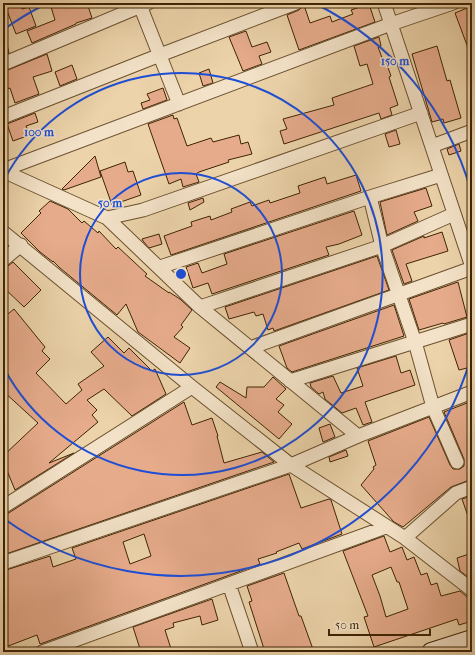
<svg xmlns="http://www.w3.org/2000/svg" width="475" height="655" viewBox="0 0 475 655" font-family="'IM FELL French Canon',serif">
<rect width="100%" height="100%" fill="#ecd3aa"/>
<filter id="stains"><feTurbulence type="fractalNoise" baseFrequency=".005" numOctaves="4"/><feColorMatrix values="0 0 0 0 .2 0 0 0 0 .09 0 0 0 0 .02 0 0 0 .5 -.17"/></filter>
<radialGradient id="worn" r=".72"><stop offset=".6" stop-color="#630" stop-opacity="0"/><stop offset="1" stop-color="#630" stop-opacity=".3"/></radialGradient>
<path fill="#e6ab8b" stroke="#3f2405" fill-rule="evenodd" d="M4,3H20L22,9L29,7L36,26L16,34Z
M63,3H87L92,18L76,23V24L32,43L27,31L55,20L51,7Z
M369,4L375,22L299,50L287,15L299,10L304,5L310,23L330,16L332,22L353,14L351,10Z
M472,6V56H471L455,13Z
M246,31L252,47L267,42L271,52L259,56L262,64L243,71L229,37Z
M379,37L381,46L378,47L384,63L386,62L391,76L389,77L398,105L390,108L392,115L381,119L379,113L284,144L280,131L287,129L283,119L334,105L332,98L373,84L367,64L360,66L354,46Z
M6,40L9,53L3,55V41Z
M437,46L447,81L450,80L461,118L444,123L443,119L432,122L412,54Z
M47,54L52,71L33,77L39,94L15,103L10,88L3,90V72Z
M72,65L77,79L60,86L55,72Z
M209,69L213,83L203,86L199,73Z
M163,88L167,100L143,109L141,103L150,100L147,94Z
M35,113L38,122L26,126L30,135L13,141L7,124Z
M173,115L174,119L177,118L187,146L211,138L213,142L239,135L241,144L248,142L252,154L228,160L229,162L199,172L196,174L199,182L183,187L181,179L169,184L148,124Z
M396,130L400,144L389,147L385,134Z
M459,144L461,151L449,155L447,149Z
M95,156L101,177L64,190L62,189Z
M125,162L128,172L133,171L141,195L112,205L100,171Z
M356,175L361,191L171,255L164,236L192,226L191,222L210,216L211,220L232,212L231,209L250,202L252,206L269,200L270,203L300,193L298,186L325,177L327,184Z
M426,188L432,206L414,212L418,221L387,235L380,202Z
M203,198L204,202L190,210L188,203Z
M50,201L68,209L82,223L84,221L98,233L99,231L116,249L118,247L147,274L145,276L169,293V292L180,299L192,310L181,325L183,327L174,337L190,348L180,363L138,332L126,304L117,315L60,268L53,261V262L40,252L21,233L41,213L39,211Z
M354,211L362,235L339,244L326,247L329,255L212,294L208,283L193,288L186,267L198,263L202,273L227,264L224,254Z
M442,232L448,251L406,264L412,281L404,284L392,250L424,236V238Z
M159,234L162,244L149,248L143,241L142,239Z
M377,256L389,290L274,331L273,328L268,330L263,314L256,316L254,312L229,319L225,307Z
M13,262L41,290L24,307L3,287V268L8,266Z
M458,282L467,317L444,324L443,323L419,330L409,299Z
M394,305L404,336L292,372L287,368L279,346Z
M14,309L45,347L42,351L50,359L36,373L66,404L82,390L78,384L104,366L91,352L108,337L124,353L129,348L152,371L155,369L166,394L132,416L104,389L87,400L97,410L92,415L98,422L49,463L74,453L15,490L3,461V456L38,423L3,391V318Z
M472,332V355L467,356L471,367L459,370L449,340Z
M396,356L401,373L410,370L415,385L365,402L372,422L363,425L356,408L342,413L325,399L323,392L319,394L311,387L310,383L333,376L341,393L363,386L357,368Z
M273,377L286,389L276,399L284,405L278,412L292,424L279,439L216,387L220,382L246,398L247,387H264Z
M472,401V479L451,487L403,527L394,522L361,485L374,469L373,467L376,465L368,441L429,417L450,465L453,469H460L464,466V459L444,412Z
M184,402L192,425L212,418L218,436H217L224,463L262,452L274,462L3,555V515L7,514Z
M330,424L335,437L323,442L319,428Z
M346,450L348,456L330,462L329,457Z
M289,474L301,508L329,499L331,500L342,534L302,549L299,543L276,552L277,553L258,559L260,564L43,643L40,644L37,635L3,648V571L50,556L53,567L76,559L72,548ZM144,534L151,556L130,564L123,542Z
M472,496V522H470L462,499Z
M384,536L390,552L402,547L407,560L414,557L421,575L427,573L431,585L437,583L441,596L460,591L467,597L472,598V600H471L472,606V621L459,625L457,619L374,647L364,617L368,616L343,551ZM391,567L397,582H399L408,609L386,617L380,596L372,575Z
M472,553V580L460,571L457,558Z
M284,573L299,616H301L314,652H265L249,602L252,601L247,586Z
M212,599L218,620L202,625L200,616L173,623L174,627L165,630L172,652H141L133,627Z"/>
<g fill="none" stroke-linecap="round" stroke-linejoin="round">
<g stroke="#6a502e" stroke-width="15">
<path id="street" d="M139,3L179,104
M384,3L472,267
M3,64L148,3
M3,117L160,55L296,3
M432,146L472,131
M3,170L391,24L453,3
M3,171L107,218L200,307L358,436
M370,197L382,246L415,342L433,407L457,462
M107,218L143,210L421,113
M3,232L192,387L291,465L405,538L472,590
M3,260L21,245
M160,267L370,197L441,175
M200,307L382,246L454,214
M250,348L472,268
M290,381L472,324
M3,507L192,387
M405,538L456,493L472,487
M3,563L291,465L358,436L472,392
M229,584L252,652
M42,652L386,527"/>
</g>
<g stroke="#3f2405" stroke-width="20">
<path id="secondary" d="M431,652L472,639"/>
</g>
<use href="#street" stroke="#f3e2c8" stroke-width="13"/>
<use href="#secondary" stroke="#f3e2c8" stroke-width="18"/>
</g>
<g fill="none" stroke="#1d4ed8" stroke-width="2">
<circle cx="181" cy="274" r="101"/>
<path d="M4 180A201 201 0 1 1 4 368"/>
<path d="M471 357A302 302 0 0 1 3 518M3 30A302 302 0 0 1 46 4M316 4A302 302 0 0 1 471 191"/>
</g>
<circle cx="181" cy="274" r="6" fill="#1d4ed8" stroke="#f3e2c8" stroke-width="2"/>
<g font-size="12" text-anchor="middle" font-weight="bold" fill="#1d4ed8" stroke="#f3e2c8" stroke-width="3" stroke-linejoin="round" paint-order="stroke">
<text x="395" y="65">150 m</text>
<text x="39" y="136">100 m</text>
<text x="110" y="207">50 m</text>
</g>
<rect width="475" height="655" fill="none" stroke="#ecd3aa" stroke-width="16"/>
<rect x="4" y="4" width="467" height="647" fill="none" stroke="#3f2405" stroke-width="2"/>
<rect x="8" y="8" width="459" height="639" fill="none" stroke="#3f2405"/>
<path d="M329 629v6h101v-6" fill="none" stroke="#3f2405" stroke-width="2"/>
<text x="335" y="629" font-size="12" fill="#3f2405" stroke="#f3e2c8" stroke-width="3" paint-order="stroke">50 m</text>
<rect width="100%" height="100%" filter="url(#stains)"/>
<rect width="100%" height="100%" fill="url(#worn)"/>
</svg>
